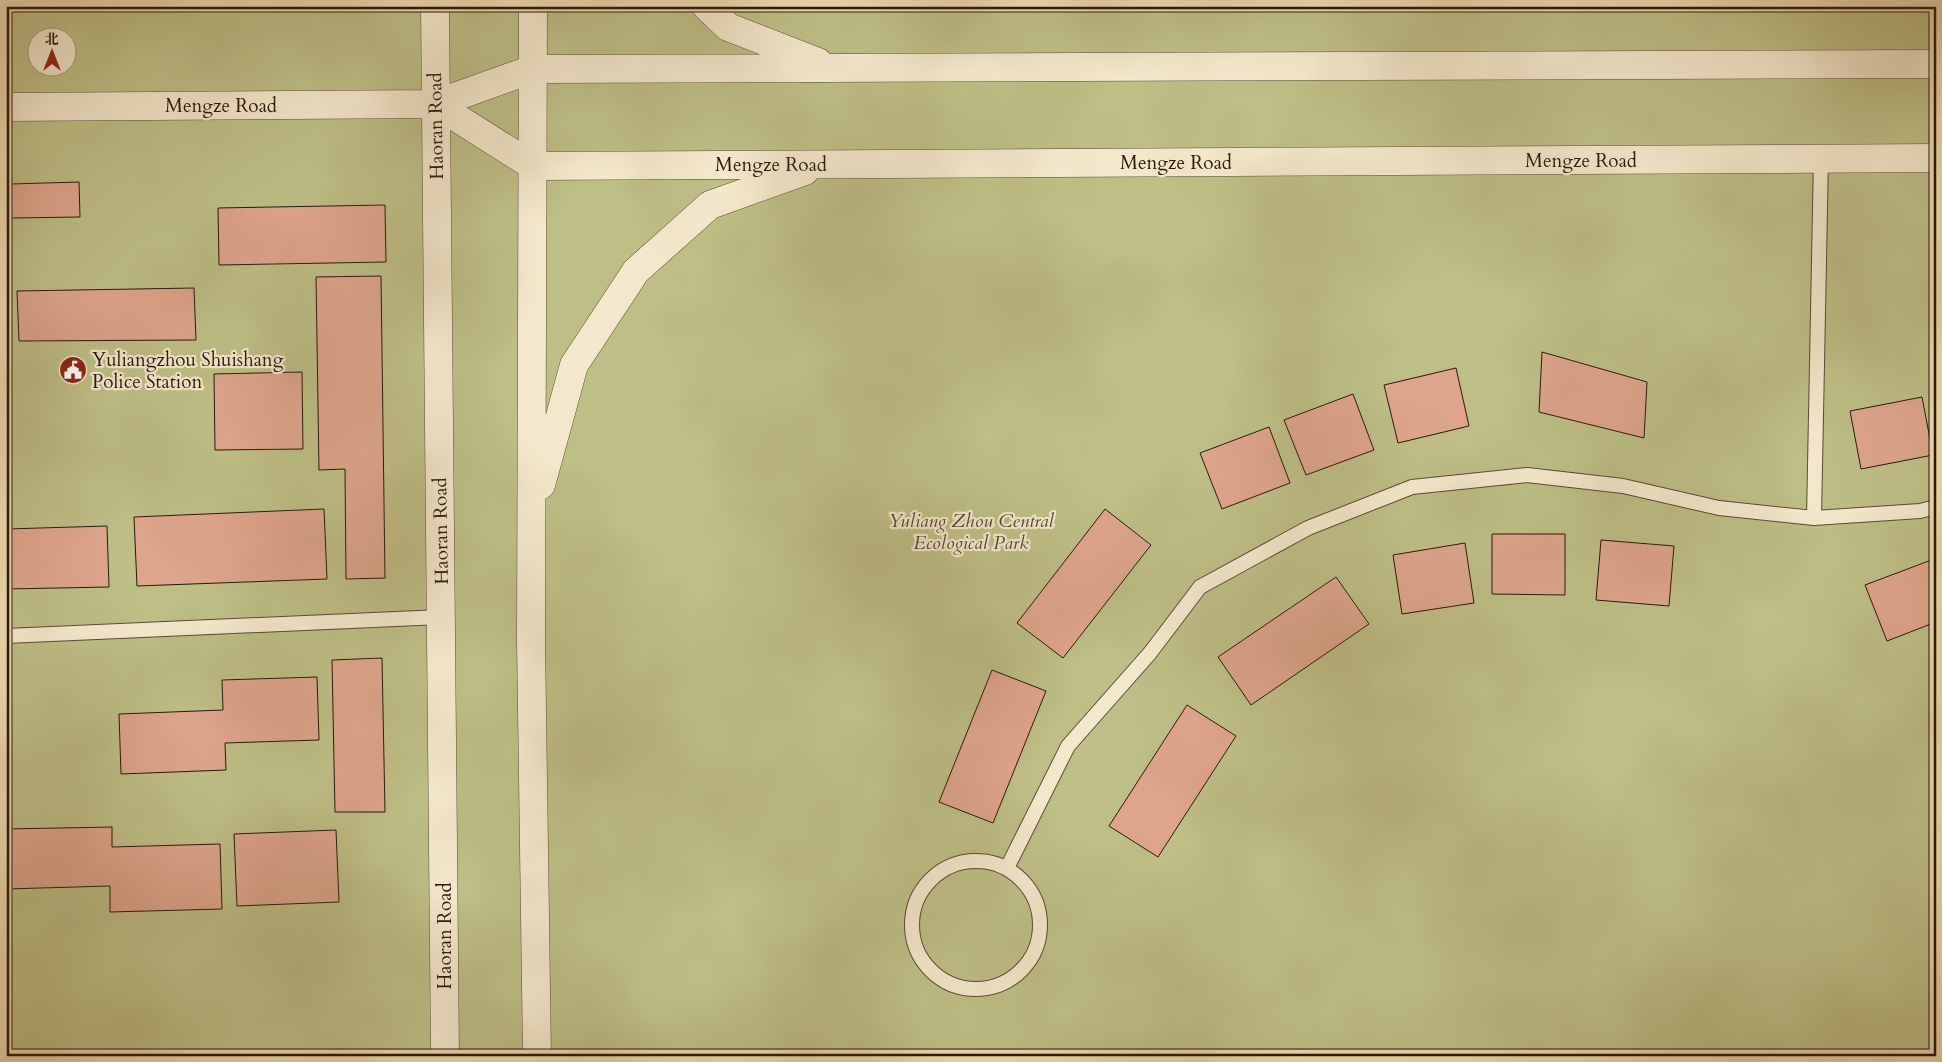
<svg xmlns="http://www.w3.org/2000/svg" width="1942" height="1062" viewBox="0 0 1942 1062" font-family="Cardo,'Noto Serif SC',serif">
<rect width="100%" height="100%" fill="#eedbb0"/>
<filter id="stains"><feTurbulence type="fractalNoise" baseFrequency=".004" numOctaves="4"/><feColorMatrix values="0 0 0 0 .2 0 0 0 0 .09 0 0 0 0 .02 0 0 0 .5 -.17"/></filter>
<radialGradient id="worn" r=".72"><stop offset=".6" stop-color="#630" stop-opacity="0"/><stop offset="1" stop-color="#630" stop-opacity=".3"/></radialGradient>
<path fill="#bebe87" stroke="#746a4a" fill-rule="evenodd" d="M6,6H1936V1056H6ZM38,38H68V68H38Z"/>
<path fill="#dda58c" stroke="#2b170d" d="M79,182L80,217L11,218V184Z
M385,205L386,262L219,265L218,208Z
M381,276L385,578L346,579L345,469L319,470L316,277Z
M194,288L196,340L19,341L17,291Z
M1542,352L1647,382L1644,438L1539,412Z
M1456,368L1469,426L1398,443L1384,385Z
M302,372L303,449L215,450L214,374Z
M1353,394L1374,450L1306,475L1284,420Z
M1922,397L1933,455L1861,469L1850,411Z
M1269,427L1290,483L1222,509L1200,453Z
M324,509L327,579L137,586L134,517Z
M1105,509L1151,545L1063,658L1017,623Z
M107,526L109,587L6,589V529Z
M1492,534H1565V595L1492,594Z
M1601,540L1674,546L1669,606L1596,600Z
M1465,543L1474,603L1402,614L1393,555Z
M1934,559L1936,622L1887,641L1865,585Z
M1336,577L1369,624L1251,705L1218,657Z
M382,658L385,812H335L332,660Z
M992,670L1046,691L993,823L939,802Z
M317,677L319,740L225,743L226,770L121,774L119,714L223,710L222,680Z
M1187,705L1236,736L1158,857L1109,826Z
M112,827V847L220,844L222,909L110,912V886L6,889V829Z
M336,830L339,902L237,906L234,834Z"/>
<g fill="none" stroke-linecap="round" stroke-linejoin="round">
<g stroke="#5c4836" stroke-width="16">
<path id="service" d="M1814,518L1821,158
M6,636L441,617
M912 925a64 64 0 1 1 128 0a64 64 0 1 1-128 0Z
M1007,868L1068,746L1150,653L1200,587L1308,528L1412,487L1527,475L1623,486L1719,508L1814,518L1920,511L1936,507"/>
</g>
<g stroke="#5c4836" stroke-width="29">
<path id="minor" d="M435,6L445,1056
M533,6L531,640L537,1056
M706,6L728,27L818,62
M435,104L533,166L1936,158
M6,107L435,104L533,69L1936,64
M541,485L574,365L636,271L710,205L805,171"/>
</g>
<use href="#service" stroke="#f4e8cc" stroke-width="14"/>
<use href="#minor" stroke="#f4e8cc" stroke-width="28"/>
</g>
<defs>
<g id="civic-disc" transform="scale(1.4375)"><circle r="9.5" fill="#8f2418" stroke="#f4e8cc"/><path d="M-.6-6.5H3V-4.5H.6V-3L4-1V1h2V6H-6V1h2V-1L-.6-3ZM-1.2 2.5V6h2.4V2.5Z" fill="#fff"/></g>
</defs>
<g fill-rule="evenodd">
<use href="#civic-disc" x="73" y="370"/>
</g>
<g text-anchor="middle" stroke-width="4.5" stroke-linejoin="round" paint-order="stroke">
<g font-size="19" fill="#2b170d" stroke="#f4e8cc">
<text x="221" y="112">Mengze Road</text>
<text transform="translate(435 126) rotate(-91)" y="7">Haoran Road</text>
<text x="1581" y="167">Mengze Road</text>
<text x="1176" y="169">Mengze Road</text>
<text x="771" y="171">Mengze Road</text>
<text transform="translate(440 531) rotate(-91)" y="7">Haoran Road</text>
<text transform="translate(444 936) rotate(-90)" y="7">Haoran Road</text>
</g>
<g font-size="19" fill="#2b170d" stroke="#f4e8cc" text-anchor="start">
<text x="92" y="366">Yuliangzhou Shuishang<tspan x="92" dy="22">Police Station</tspan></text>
</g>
<g font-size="19" font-style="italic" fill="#574932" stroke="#f4e8cc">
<text x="971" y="527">Yuliang Zhou Central<tspan x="971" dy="22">Ecological Park</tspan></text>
</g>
</g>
<rect width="1942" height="1062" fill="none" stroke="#eedbb0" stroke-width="25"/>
<rect x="8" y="8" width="1927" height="1047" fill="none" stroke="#2b170d" stroke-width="2.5"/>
<rect x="12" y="12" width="1917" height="1037" fill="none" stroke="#2b170d"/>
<g transform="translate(52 52)"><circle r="24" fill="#f4e8cc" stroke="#a49480"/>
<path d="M0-4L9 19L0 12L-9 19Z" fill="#8f2418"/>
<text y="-8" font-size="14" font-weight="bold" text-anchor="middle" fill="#2b170d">北</text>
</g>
<rect width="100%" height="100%" filter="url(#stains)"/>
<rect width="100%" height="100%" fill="url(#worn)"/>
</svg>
